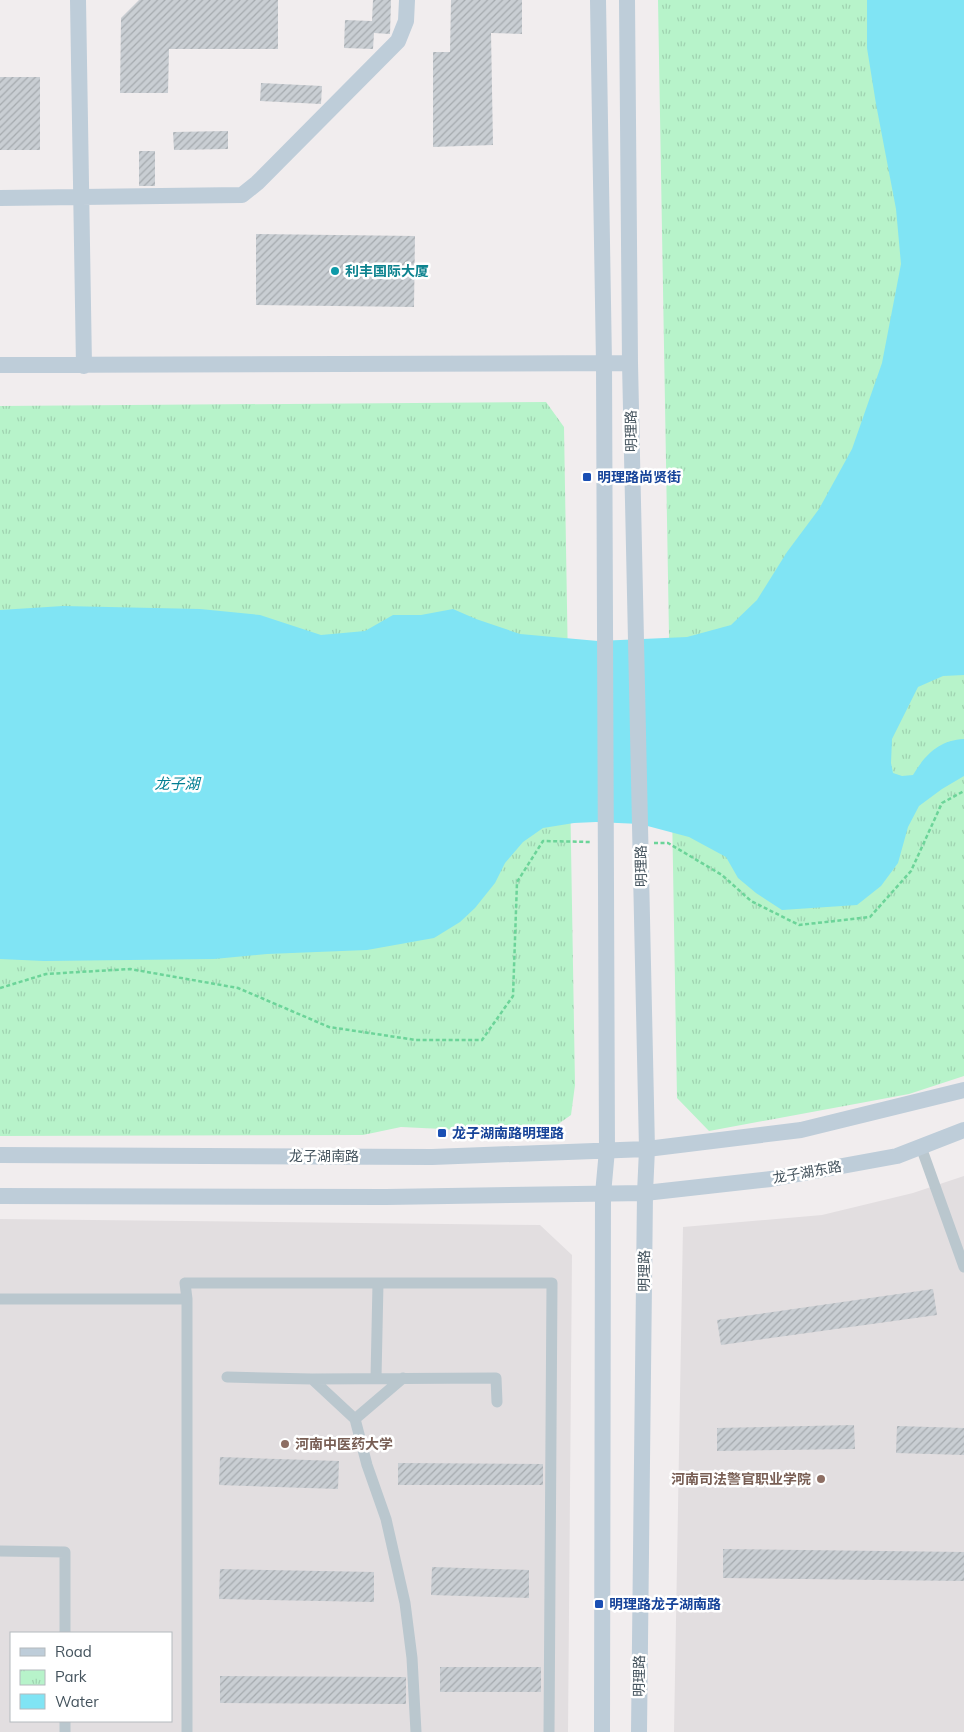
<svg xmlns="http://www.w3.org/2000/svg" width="964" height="1732" viewBox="0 0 964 1732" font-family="Mulish,'Noto Sans SC',sans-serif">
<defs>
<pattern id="park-tufts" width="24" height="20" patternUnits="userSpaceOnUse" patternTransform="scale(1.25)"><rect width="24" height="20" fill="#b7f3ca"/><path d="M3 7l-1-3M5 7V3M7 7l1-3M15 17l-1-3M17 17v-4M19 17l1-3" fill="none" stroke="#9fd2b0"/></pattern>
<pattern id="building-hatch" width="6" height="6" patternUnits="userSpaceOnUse" patternTransform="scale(1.25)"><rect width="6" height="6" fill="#c9ced3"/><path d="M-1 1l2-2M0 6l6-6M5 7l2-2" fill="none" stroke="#a5aaae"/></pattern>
</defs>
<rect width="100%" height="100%" fill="#f1edee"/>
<path fill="#e2dee0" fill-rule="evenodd" d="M964,1176V1732H674L683,1227L822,1215L913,1193Z
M0,1219L540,1225L572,1255L568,1732H0ZM11,1633H171V1721H11Z"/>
<path fill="url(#park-tufts)" d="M658,0H964V1076L909,1094L709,1131L677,1098Z
M546,402L564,427L575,1085L571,1115L544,1134L401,1127L363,1135L0,1136V406Z"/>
<path fill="#80e4f4" d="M867,0H964V675L943,676L918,687L892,739L891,763L893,773L902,776L913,775C925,755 939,740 964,739V776L942,789L919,806L908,827L898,863L881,886L857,905L782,910L756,893L738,878L726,857L689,837L640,824L596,822L574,823L543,828L523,842L505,863L495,883L475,908L460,922L434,938L367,950L267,954L214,959L44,961L0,959V610L63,606L200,609L260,615L321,635L365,631L393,615H421L453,609L476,619L520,634L598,641L687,637L731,625L757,600L787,552L819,509L852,449L882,363L901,264L896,209L876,104L867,48Z"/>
<path fill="url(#building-hatch)" d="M139,0H278V49H169L168,93H120L121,18Z
M373,0H391L390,34L374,33L373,49L344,48L345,20L372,21Z
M451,0H522V34L491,33L493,145L433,147V52H450Z
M0,77H40V150H0Z
M261,83L322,86L321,104L260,101Z
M228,131V149L174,150L173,132Z
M139,151H155V186H139Z
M256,234L415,236L414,307L256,305Z
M933,1289L937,1315L721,1345L717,1320Z
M854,1425L855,1449L717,1451V1428Z
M897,1426L964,1428V1455L896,1453Z
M220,1457L339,1461L338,1489L219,1485Z
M398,1463L543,1464V1485H398Z
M723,1549L964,1552V1581L723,1578Z
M432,1567L529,1570V1598L431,1595Z
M220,1569L374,1572V1602L219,1599Z
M440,1667H541V1692H440Z
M220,1676L406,1677V1704L220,1703Z"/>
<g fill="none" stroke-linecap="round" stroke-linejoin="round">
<path stroke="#6cd499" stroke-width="2.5" stroke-dasharray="4 2.5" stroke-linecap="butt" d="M654,843H668L722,875L751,901L799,925L870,917L911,871L942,803L964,791
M0,988L46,974L130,969L238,988L329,1027L416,1040H482L513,996L517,882L543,841L591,842"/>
<path stroke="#bac7ce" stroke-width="11" d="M921,1147L964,1267
M0,1299H187L185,1283H552L549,1732
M187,1299V1732
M227,1377L312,1379L355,1419L367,1465L386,1519L405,1603L412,1658L416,1732
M376,1378L378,1283
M312,1379L496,1378L497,1402
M355,1419L403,1378
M0,1551L65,1552V1633
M65,1732V1721"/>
<path stroke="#becdd9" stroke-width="16" d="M78,0L84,366
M598,0L604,363L607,1150L603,1194L602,1732
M627,0L630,363L647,1149L645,1193L639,1732
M0,198L242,195L257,183L398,41L406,21L407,0
M0,365L630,363
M0,1155L432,1157L647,1149L801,1130L964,1090
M0,1196L386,1197L645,1193L771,1179L897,1156L964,1130"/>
</g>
<circle fill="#0f9aa8" stroke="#fff" stroke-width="2" cx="335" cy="271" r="5"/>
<g fill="#1a4fb4" stroke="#fff" stroke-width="2">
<rect x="582" y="472" width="10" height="10" rx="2.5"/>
<rect x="437" y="1128" width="10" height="10" rx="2.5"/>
<rect x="594" y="1599" width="10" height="10" rx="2.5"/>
</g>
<g fill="#8d6e63" stroke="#fff" stroke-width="2">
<circle cx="285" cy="1444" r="5"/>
<circle cx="821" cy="1479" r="5"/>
</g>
<g text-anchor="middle" stroke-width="5" stroke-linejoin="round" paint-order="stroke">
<g font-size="14" font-weight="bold" fill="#0d838f" stroke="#fff" text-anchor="start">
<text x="345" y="276">利丰国际大厦</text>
</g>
<g font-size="14" fill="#44535d" stroke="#fff">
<text transform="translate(631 431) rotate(-91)" y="5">明理路</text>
<text transform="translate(641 866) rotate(-91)" y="5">明理路</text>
<text x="324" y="1161">龙子湖南路</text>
<text transform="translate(807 1172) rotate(-10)" y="5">龙子湖东路</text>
<text transform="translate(644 1271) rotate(-89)" y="5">明理路</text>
<text transform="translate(639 1676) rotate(-89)" y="5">明理路</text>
</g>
<g font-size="14" font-weight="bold" fill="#164399" stroke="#fff" text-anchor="start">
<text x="597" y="482">明理路尚贤街</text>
<text x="452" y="1138">龙子湖南路明理路</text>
<text x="609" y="1609">明理路龙子湖南路</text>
</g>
<g font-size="14" font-weight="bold" fill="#785e54" stroke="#fff" text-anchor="start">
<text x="295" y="1449">河南中医药大学</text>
<text x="811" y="1484" text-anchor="end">河南司法警官职业学院</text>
</g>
<g font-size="15" font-style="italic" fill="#037f93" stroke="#fff">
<text x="177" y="789">龙子湖</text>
</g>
</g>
<rect x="10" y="1632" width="162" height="90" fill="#ffffff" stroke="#b4babe"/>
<rect x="20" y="1648" width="25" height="8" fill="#becdd9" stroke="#b4babe"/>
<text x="55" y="1657" font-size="15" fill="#44535d">Road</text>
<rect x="20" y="1670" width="25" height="15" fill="url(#park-tufts)" stroke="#b4babe"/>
<text x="55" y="1682" font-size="15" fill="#44535d">Park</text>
<rect x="20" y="1694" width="25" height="15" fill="#80e4f4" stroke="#b4babe"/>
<text x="55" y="1707" font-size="15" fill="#44535d">Water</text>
</svg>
